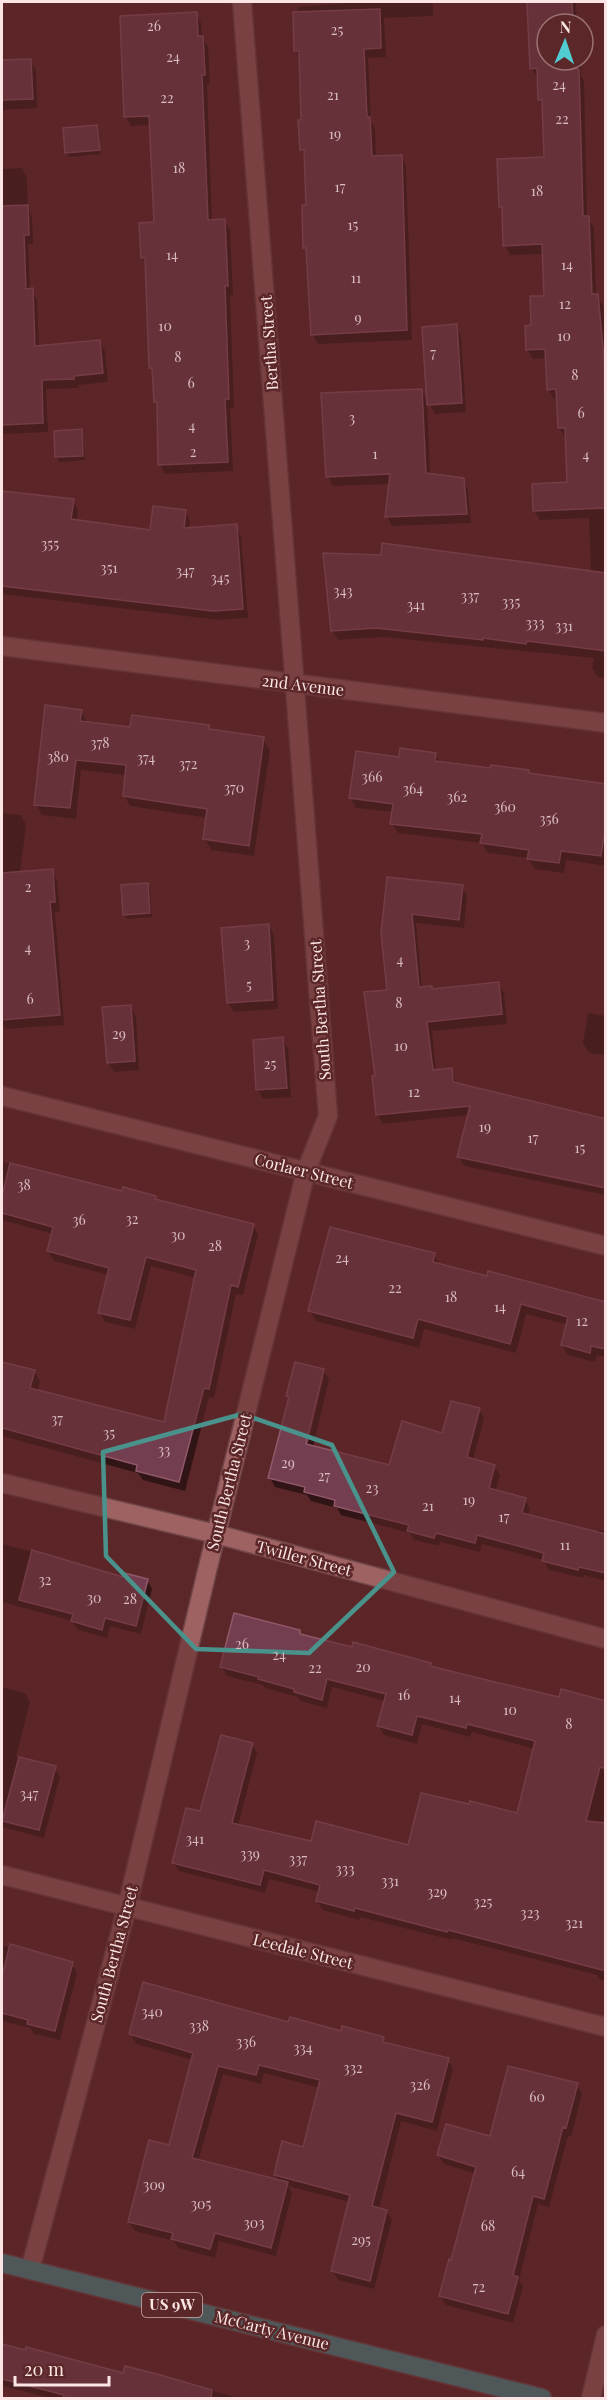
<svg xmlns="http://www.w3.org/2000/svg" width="607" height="2400" viewBox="0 0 607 2400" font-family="'Playfair Display',serif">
<rect width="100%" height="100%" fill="#5c2728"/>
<path fill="#0007" fill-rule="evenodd" d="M359,2H433V16L384,18L386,57L368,58L371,122L375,128L376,157L401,156L406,166L412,340L318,344L312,334L307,253L305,248L308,206L305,157L301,150L303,121L301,60L296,51L298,7Z
M527,2H576L577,24H547V60H581V76L584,80L587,218L594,227L596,296L603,305L606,340V678L597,677L592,668L594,658L382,637L338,640L332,630L591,572L589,518L540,520L534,511L569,484L567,437H565L559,428L558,399H554L548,389L547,358L533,359L527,350L533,327L546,297L544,254L510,255L505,245L545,159L543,106L539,100L538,78L531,68Z
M196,13L201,23L202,38L208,47L210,84L207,85L212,221H224L230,230L233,295H230L234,408H230L233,471L165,474L160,464L158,406L155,401L154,374L150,367L147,265L142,258L156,223L151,125L131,126L126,117Z
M2,45L3,62L30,61L36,70L37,108L2,110Z
M96,127L99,131L101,154L69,157L66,153Z
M22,168L27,178L28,209L32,216L33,244H28L30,290L37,299L39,347L99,341L105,351L108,382L78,385L79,388L46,389L48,432L2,434V169Z
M456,326L461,336L466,412L435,414L427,401L430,475L463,480L468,490L471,523L392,526L387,516L391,484L333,486L328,476L421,391L429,403Z
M81,431L83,435L85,460L59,462L57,457L55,432Z
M2,492L73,501L78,510L77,522L151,532L185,511L190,521L189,529L236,526L241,536L248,618L219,620L2,594Z
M81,711L87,722L132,729L208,726L211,731L263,739L270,750L254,856L211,850L205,839L208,818L130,806L124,795L126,775L81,770L76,819L42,815L36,804Z
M435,755L440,763L492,770L528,772L530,775L606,786V866L566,860L564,873L535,869L528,858L488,853L482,843L398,833L392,824L394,812L356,808L351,798L401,759Z
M2,813L21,815L26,825L20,873L52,871L57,880L60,911L55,912L64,1025L5,1029L2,1022Z
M388,879L462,887L467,896L464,928L416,923L422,988L431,987L433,990L498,983L504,993L507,1024L432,1031L436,1072L451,1070L457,1085L606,1123V1195L464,1166L459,1157L469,1115L383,1124L377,1114V1077L389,991Z
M147,884L150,889L152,917L127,919L124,914Z
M269,926L274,935L278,1009L234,1012L228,1003Z
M130,1006L136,1016L139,1070L114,1072L108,1062Z
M588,1013L606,1016V1055L589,1053L583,1043Z
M282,1039L288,1048L291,1097L263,1099L258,1090Z
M2,1162L123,1193L155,1197L157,1201L253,1225L258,1235L243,1295L236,1294L214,1398L209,1397L185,1491L143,1480L138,1473L2,1436V1356L3,1363L34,1371L40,1381L37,1392L165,1424L196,1278L151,1266L135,1329L105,1322L100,1313L109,1275L54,1261L48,1251L53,1234L2,1220Z
M434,1255L440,1265L606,1303V1357L597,1355L595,1362L568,1355L562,1345L568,1325L526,1314L516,1353L424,1329L419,1348L316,1321L310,1311Z
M323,1370L329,1379L313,1447L390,1467L444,1435L479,1409L484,1418L473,1460L494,1466L500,1475L495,1492L525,1499L530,1509L528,1516L598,1534L599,1530L606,1531V1581L584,1575L583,1578L549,1570L543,1560L482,1544L480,1552L440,1542L439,1546L414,1540L410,1533L341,1515L337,1508L311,1501L307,1495L275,1487L270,1478L290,1400L288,1396ZM321,1376H324L306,1451H303Z
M2,1544L70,1561L124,1578L147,1580L152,1589L141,1634L110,1626L107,1638L78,1630L72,1621L2,1602Z
M299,1632L301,1636L430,1665L431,1668L560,1699L606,1703V1981L599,1979L597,1975L452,1938V1940L360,1917L359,1920L323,1910L317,1901L320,1892L269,1879L265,1893L179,1871L173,1862L201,1813L252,1744L257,1753L238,1826L312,1843L409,1846L518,1815L535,1749L472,1732L470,1737L422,1724L417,1744L384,1735L379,1726L385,1701L332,1687L327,1708L300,1701L298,1697L265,1688L263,1685L227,1676L222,1667Z
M2,1687L25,1693L30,1702L16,1757L55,1768L60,1777L44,1838L2,1827Z
M2,1945L72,1964L77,1973L60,2040L34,2034L31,2028L2,2021Z
M290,2024L383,2038L386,2044L448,2060L453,2069L437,2131L401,2121L379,2209L386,2211L392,2220L374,2289L338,2280L333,2271L350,2202L288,2186L292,2193L276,2256L219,2241L215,2258L178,2248L174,2241L135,2231L129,2222L170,2147L193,2060L136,2044L131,2034ZM264,2073L320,2088L304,2148L275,2175L279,2182L198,2162L223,2074L261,2084Z
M577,2085L582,2094L571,2137L568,2136L549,2207L538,2204L519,2280L523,2287L513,2323L446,2305L440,2296L452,2262L476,2174L444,2164L438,2155L491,2138Z
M2,2346L124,2375L157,2376L239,2398H50L2,2386Z"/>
<path fill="#733e4f" stroke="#91586a" stroke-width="1.5" d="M527,2H572L573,24H547V60H577V69H579L583,216H589L592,294H598L604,359L606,508L533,511L532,484L567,482L565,428H558L556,389L547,390L545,349L526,350L525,326L531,325L530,296H544L542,244L503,246L502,207H499L497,159L544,157L542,100H538L537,68L530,69Z
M380,9L381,48L364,49L367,117H370L372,156L402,155L407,330L311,335L306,248H303L302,205H306L304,150H300L298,120H301L299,51H294L293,12Z
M197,12L198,36H203L205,75H202L208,220L225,219L228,286H225L229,399H225L228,462L158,465L157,402H154L152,368H149L145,258H141L139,223L154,222L149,116L124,117L120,16Z
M31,59L33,99L2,100V60Z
M97,125L100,150L65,153L63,128Z
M28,205L29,235H24L26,289L33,288L35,346L100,340L103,373L74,376V379L42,380L43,423L2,425V206Z
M457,324L462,403L427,405L422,327Z
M422,389L426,473L464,478L467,514L385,517L390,474L326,477L321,393Z
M82,429L83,456L55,457L54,431Z
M2,491L74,499L71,519L150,530L153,506L186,510L184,528L237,524L243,609L213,611L2,586Z
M382,543L606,573V651L527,641L526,644L483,638V640L376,628L331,631L323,553L381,555Z
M45,705L82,710L80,721L130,727L132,715L209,725V729L264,737L249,846L203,839L207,809L123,796L126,765L76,760L70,808L34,805Z
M400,748L436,753L435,761L490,768L491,765L529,770V773L606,784V823L601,856L561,851L559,863L527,859L529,850L480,843L482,834L390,824L393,804L349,798L356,751L399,757Z
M53,869L55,902H50L60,1015L2,1020V873Z
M387,877L463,885L459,920L412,914L419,987L432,986V989L499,982L502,1014L427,1022L433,1070L452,1068L453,1082L606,1119V1188L457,1157L470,1106L376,1115L372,1076H375L364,992L387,990L381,933Z
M148,883L150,913L123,915L121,885Z
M269,924L273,1000L227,1003L221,928Z
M131,1005L135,1061L107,1063L102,1007Z
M283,1037L287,1088L256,1090L253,1040Z
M10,1163L122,1191L123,1187L156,1196L155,1199L254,1224L238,1287L231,1285L209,1389L204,1388L179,1482L136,1471L137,1465L2,1428V1362L35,1370L30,1388L164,1422L196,1270L146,1257L130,1320L98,1313L109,1268L47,1251L53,1227L2,1213V1196Z
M330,1227L435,1253L433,1262L487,1276L488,1271L606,1302V1349L591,1346L590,1353L561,1345L568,1317L521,1304L510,1344L418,1319L413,1338L308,1311Z
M295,1362L324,1369L306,1444L389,1465L402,1421L442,1433L451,1401L480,1408L467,1457L495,1465L489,1488L526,1498L522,1513L606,1534V1573L579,1567L578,1570L542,1561L544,1553L477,1535L475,1543L436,1533L434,1538L407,1531L409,1525L334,1506L335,1500L304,1492L305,1487L268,1478L289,1397L286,1396Z
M32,1550L123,1577L124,1573L148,1579L136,1626L105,1618L102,1630L71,1621L73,1614L19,1600Z
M234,1613L300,1630V1634L352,1647L353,1642L431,1663L430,1666L495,1682L559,1697L561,1689L606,1701V1769L600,1767L586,1821L606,1823V1971L448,1930L447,1932L355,1908L354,1911L316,1901L320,1885L264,1870L260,1885L172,1863L186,1808L200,1811L221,1735L253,1743L232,1823L311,1841L316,1821L408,1845L421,1793L469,1804L470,1801L517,1813L535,1741L467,1724L466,1728L417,1716L412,1735L377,1726L386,1694L327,1679L322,1700L294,1692V1689L258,1679L259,1677L220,1667Z
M19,1757L56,1766L39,1830L2,1821Z
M10,1944L73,1962L55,2031L27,2024L28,2020L2,2013V1977Z
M143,1982L288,2022L290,2017L341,2031L342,2026L384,2037L383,2042L449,2058L432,2122L396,2113L372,2206L387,2210L370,2281L331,2271L350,2195L274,2175L282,2141L303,2147L320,2080L259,2065L256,2075L218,2066L192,2158L288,2182L271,2248L215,2233L210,2249L171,2239L173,2233L128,2222L149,2140L169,2145L193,2053L129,2034Z
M508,2066L578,2083L566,2128L563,2127L544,2199L533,2196L513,2275L518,2277L508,2314L439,2296L449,2259L451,2260L476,2167L437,2155L446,2124L490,2136Z
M2,2344L25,2350L26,2347L123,2373L125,2366L157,2374L212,2390L211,2398H63L64,2395L2,2379Z"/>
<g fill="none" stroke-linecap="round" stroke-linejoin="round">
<g stroke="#6f4548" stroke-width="21">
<path id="minor" d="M2,646L606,723
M2,1096L606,1246
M2,1483L216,1534L606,1639
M2,1875L606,2027
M30,2270L127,1907L207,1571L306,1171L328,1116L242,2
M591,2398L606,2335"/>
</g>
<g stroke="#6f4548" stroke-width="21">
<path id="major" d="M2,2263L542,2398"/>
</g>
<use href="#minor" stroke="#9e6262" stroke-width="18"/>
<use href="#major" stroke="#3f9296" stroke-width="18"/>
</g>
<path d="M0 0H607V2400H0ZM242,1414L332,1445L394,1572L309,1653L196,1649L106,1556L103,1452Z" fill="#5c2728" fill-opacity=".55" fill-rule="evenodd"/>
<path fill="none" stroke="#4a928c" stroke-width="4.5" stroke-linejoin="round" d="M242,1414L332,1445L394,1572L309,1653L196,1649L106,1556L103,1452Z"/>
<g text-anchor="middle" stroke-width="5" stroke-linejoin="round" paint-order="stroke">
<g font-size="14" fill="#d9bcc0">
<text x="154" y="31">26</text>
<text x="337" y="35">25</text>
<text x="173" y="62">24</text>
<text x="559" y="90">24</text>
<text x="333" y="100">21</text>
<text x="167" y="103">22</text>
<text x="562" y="124">22</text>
<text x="335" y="139">19</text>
<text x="179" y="173">18</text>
<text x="340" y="192">17</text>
<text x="537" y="196">18</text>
<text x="353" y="230">15</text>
<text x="172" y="260">14</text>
<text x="567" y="270">14</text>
<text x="356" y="283">11</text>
<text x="565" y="309">12</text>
<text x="358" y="323">9</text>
<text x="165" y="331">10</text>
<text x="564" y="341">10</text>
<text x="433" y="358">7</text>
<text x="178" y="362">8</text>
<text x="575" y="380">8</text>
<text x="191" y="388">6</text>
<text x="581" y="418">6</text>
<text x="352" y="423">3</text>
<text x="192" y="431">4</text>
<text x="193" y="457">2</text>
<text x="375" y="459">1</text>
<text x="586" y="460">4</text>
<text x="50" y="549">355</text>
<text x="109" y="573">351</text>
<text x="185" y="576">347</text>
<text x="220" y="583">345</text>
<text x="343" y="596">343</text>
<text x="470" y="601">337</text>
<text x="511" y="607">335</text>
<text x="416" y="610">341</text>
<text x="535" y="628">333</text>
<text x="564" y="631">331</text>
<text x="100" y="748">378</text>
<text x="58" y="762">380</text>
<text x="146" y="763">374</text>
<text x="188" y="769">372</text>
<text x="372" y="782">366</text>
<text x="234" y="793">370</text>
<text x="413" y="794">364</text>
<text x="457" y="802">362</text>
<text x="505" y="812">360</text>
<text x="549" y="824">356</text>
<text x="28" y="892">2</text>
<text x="247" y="948">3</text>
<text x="28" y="953">4</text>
<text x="400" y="965">4</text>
<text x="249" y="990">5</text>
<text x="30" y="1004">6</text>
<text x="399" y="1008">8</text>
<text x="119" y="1039">29</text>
<text x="401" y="1051">10</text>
<text x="270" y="1069">25</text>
<text x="414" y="1097">12</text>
<text x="485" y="1132">19</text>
<text x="533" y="1143">17</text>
<text x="580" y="1153">15</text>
<text x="24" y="1190">38</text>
<text x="132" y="1224">32</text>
<text x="79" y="1225">36</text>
<text x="178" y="1240">30</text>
<text x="215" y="1251">28</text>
<text x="342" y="1263">24</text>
<text x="395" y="1293">22</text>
<text x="451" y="1302">18</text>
<text x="500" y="1312">14</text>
<text x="582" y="1326">12</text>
<text x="57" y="1424">37</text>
<text x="109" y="1438">35</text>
<text x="164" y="1455">33</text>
<text x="288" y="1468">29</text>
<text x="324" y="1481">27</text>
<text x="372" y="1493">23</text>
<text x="469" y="1505">19</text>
<text x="428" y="1511">21</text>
<text x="504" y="1522">17</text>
<text x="565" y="1550">11</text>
<text x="45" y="1585">32</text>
<text x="94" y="1603">30</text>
<text x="130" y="1604">28</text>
<text x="242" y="1649">26</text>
<text x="279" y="1660">24</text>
<text x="363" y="1672">20</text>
<text x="315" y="1673">22</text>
<text x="404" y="1700">16</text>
<text x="455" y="1703">14</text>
<text x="510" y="1715">10</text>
<text x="569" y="1729">8</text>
<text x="29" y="1799">347</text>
<text x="195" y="1844">341</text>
<text x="250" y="1859">339</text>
<text x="298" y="1864">337</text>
<text x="345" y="1874">333</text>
<text x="390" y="1886">331</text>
<text x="437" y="1897">329</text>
<text x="483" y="1907">325</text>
<text x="530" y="1918">323</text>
<text x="574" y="1928">321</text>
<text x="152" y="2017">340</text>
<text x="199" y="2031">338</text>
<text x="246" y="2047">336</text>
<text x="303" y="2053">334</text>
<text x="353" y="2073">332</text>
<text x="420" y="2090">326</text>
<text x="537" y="2102">60</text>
<text x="518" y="2177">64</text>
<text x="154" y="2190">309</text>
<text x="201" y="2209">305</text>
<text x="254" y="2228">303</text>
<text x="488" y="2231">68</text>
<text x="361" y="2245">295</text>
<text x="479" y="2292">72</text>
</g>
<rect fill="#5c2728" stroke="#cbadac" stroke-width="1.5" x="142" y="2293" width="60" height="24" rx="4.5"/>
<g font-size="15" font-weight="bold" fill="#fbe6e5">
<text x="172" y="2310">US 9W</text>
</g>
<g font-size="16" fill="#fbe6e5" stroke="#5c2728">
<text transform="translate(269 343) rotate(-94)" y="6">Bertha Street</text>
<text transform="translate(303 685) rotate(7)" y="6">2nd Avenue</text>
<text transform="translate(320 1010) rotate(-94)" y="6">South Bertha Street</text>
<text transform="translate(304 1171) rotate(14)" y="6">Corlaer Street</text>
<text transform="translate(229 1482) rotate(-76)" y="6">South Bertha Street</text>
<text transform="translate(304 1558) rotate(15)" y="6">Twiller Street</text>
<text transform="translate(303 1951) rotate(14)" y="6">Leedale Street</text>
<text transform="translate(114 1954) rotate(-75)" y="6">South Bertha Street</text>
<text transform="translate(272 2330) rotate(14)" y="6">McCarty Avenue</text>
</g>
</g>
<rect width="607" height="2400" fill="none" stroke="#fbe6e5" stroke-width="6"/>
<g transform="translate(565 42) rotate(2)"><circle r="28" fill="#5c2728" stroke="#9c7374" stroke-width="1.5"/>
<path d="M0-4.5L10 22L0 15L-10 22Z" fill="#51ccd2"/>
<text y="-9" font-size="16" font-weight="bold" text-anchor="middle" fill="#fbe6e5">N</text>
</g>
<path d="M15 2376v9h94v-9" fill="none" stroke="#fbe6e5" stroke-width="3"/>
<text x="24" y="2376" font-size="18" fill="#fbe6e5" stroke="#5c2728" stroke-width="4.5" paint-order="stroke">20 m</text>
</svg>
